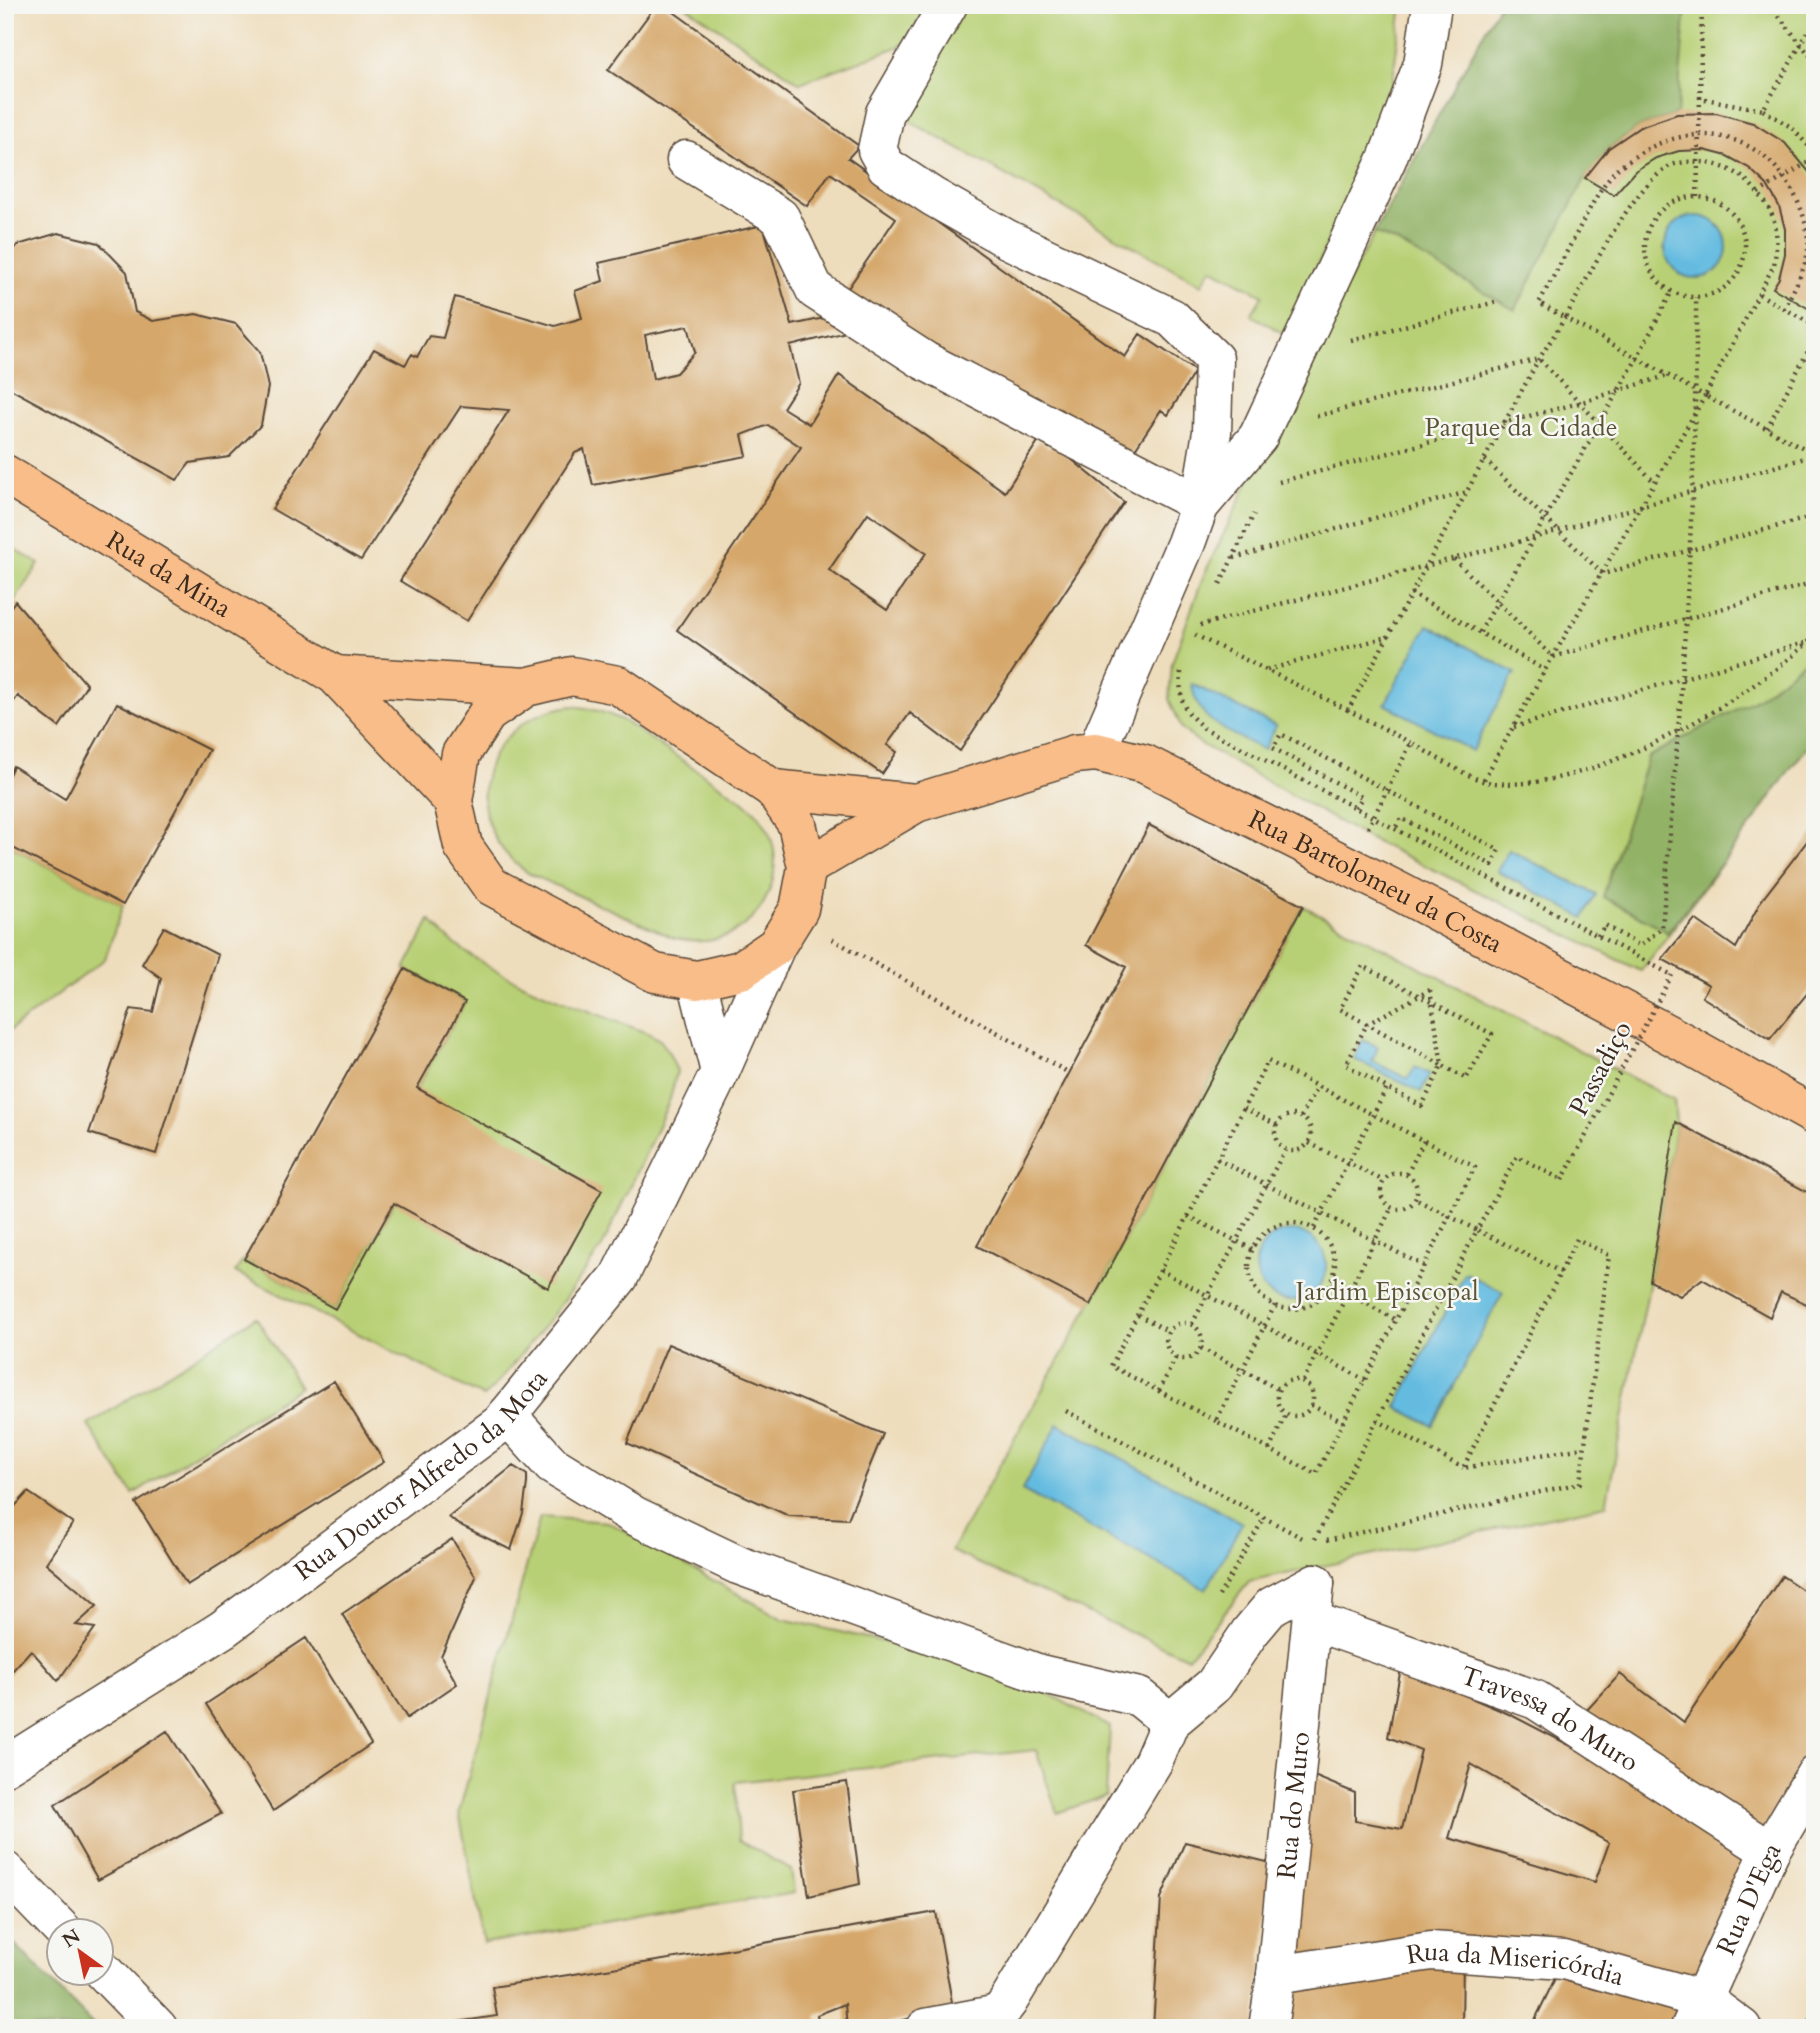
<svg xmlns="http://www.w3.org/2000/svg" width="1820" height="2033" viewBox="0 0 1820 2033" font-family="Cardo,serif">
<rect width="100%" height="100%" fill="#f6f6f2"/>
<filter id="ink" filterUnits="userSpaceOnUse"><feTurbulence type="fractalNoise" baseFrequency=".0143" numOctaves="2"/><feDisplacementMap in="SourceGraphic" scale="14" xChannelSelector="R" yChannelSelector="G"/><feConvolveMatrix kernelMatrix="1 2 1 2 8 2 1 2 1" color-interpolation-filters="sRGB"/></filter>
<filter id="wash" filterUnits="userSpaceOnUse"><feTurbulence type="fractalNoise" baseFrequency=".00686" numOctaves="4" result="noise"/><feDisplacementMap in="SourceGraphic" scale="28" xChannelSelector="R" yChannelSelector="G"/><feGaussianBlur stdDeviation="1.57" result="paint"/><feColorMatrix in="noise" values="0 0 0 0 0 0 0 0 0 0 0 0 0 0 0 0 0 1.4 0 .05"/><feComposite in="paint" operator="in"/></filter>
<g filter="url(#wash)">
<rect width="100%" height="100%" fill="#eeddbc"/>
<path fill="#b8d075" stroke="#7a7d4a" stroke-width="2" fill-rule="evenodd" d="M684,5H929L906,44L800,83Z
M965,5H1402L1390,102L1287,335L1251,315L1263,295L1211,268L1202,285L904,118Z
M1499,5H1815V738L1792,766L1752,824L1641,971L1364,836L1201,744L1182,729L1169,699L1172,663L1204,575L1315,342ZM1670,230L1726,252L1723,262L1716,271L1664,249ZM1509,850L1595,894L1584,917L1498,872Z
M5,543L39,564L5,615Z
M572,706C592,708 606,712 624,721L743,801C748,806 755,810 759,816C793,859 769,925 717,939C702,943 689,941 674,938L528,873C451,820 480,717 572,706Z
M5,844L123,905L105,959L5,1034Z
M1303,906L1674,1100L1676,1122L1650,1281L1606,1505L1249,1582L1188,1658L951,1551L1090,1305Z
M430,920C474,975 584,1008 650,1034L661,1041L669,1053L677,1071L670,1099L641,1164L602,1247L550,1319L502,1378L484,1397L235,1272L244,1259L335,1309L394,1203L417,1088L465,1002L405,969Z
M256,1317L300,1387L133,1494L88,1425Z
M540,1517L608,1522L783,1619L1003,1669L1110,1727L1106,1796L1057,1813L1036,1750L735,1782L739,1840L791,1870L794,1893L484,1944L459,1812Z"/>
<path fill="#92b266" stroke="#666e42" stroke-width="2" d="M1499,5H1686L1677,114L1640,127L1609,148L1585,179L1515,310L1396,242L1374,233Z
M1815,653V738L1792,766L1752,824L1667,933L1662,928L1603,897L1648,757L1758,698Z
M5,1934L96,2028H5Z"/>
<path fill="#63bbe0" stroke="#4f727f" stroke-width="2" d="M1665 247a31 31 0 1 1 62 0a31 31 0 1 1-62 0Z
M1428,625L1515,673L1472,751L1385,704Z
M1192,684L1276,726L1264,750C1232,733 1196,724 1192,684Z
M1509,850L1596,894L1584,918L1497,871Z
M1363,1040L1378,1047L1372,1061L1408,1079L1415,1067L1430,1074L1421,1092L1354,1059Z
M1256 1266a35 35 0 1 1 70 0a35 35 0 1 1-70 0Z
M1465,1273L1503,1292L1433,1426L1396,1407Z
M1058,1424L1242,1523L1206,1590L1022,1490Z"/>
<g id="blocks">
<path fill="#d5a76b" fill-rule="evenodd" d="M656,5H664L859,146L848,158L1125,357L1140,334L1195,371L1168,415L1161,410L1131,455L1060,450L1124,502L960,751L910,713L887,745L897,752L882,774L677,630L801,447L768,425L742,435L747,456L593,485L584,449L575,453L467,621L400,581L509,410L461,406L361,560L272,509L374,349L405,365L412,354L417,357L429,336L443,338L455,297L555,326L582,318L575,291L603,281L599,263L763,225L792,325L861,310L842,297L896,218L830,173L807,206L608,70ZM882,323L1065,426L1049,448L1039,440L1005,492L839,375L809,424L783,408L799,383L790,346ZM688,326L695,352L676,373L653,379L645,335ZM868,513L926,553L887,610L829,570Z
M1716,113L1753,123L1785,143L1810,173L1815,182V303L1811,310L1773,288L1779,278L1785,254V229L1779,206L1767,185L1749,168L1727,156L1704,150L1679,151L1656,158L1635,171L1614,195L1585,178L1609,148L1640,127L1677,114Z
M58,233L99,243L127,272L135,312L153,321L196,314L236,324L260,352L268,387L261,425L229,457L190,463L177,480L5,386V379L9,371L5,367V257L18,245Z
M15,601L87,685L59,727L18,696L5,713V615Z
M117,703L209,750L123,905L5,844V783L13,766L65,799Z
M1149,825L1303,906L1090,1305L977,1246L1126,967L1086,945Z
M1815,831V984L1770,1039L1702,997L1709,985L1662,959L1695,919L1736,948L1761,901Z
M164,927L218,955L156,1154L89,1133L131,1009L153,1012L161,978L142,964Z
M405,969L465,1002L417,1088L602,1190L548,1288L394,1203L335,1309L244,1259Z
M1676,1122L1815,1196V1308L1781,1292L1770,1317L1702,1279L1680,1296L1650,1281Z
M668,1344L883,1434L848,1519L789,1516L627,1443Z
M334,1381L384,1462L187,1585L136,1503Z
M513,1466L527,1475V1483L523,1513L511,1550L456,1523L449,1517Z
M28,1492L73,1523L46,1563L97,1606L76,1625L95,1628L58,1681L31,1650L5,1679V1517Z
M452,1539L476,1577L441,1656L457,1684L407,1718L342,1614Z
M1815,1575V1749L1761,1832L1586,1711L1620,1674L1684,1722L1782,1576L1803,1590Z
M306,1638L371,1744L273,1811L206,1704Z
M1401,1668L1511,1715L1596,1759L1750,1849L1700,1984L1561,1953L1286,1967L1302,1771L1355,1793V1821L1402,1829L1421,1750L1388,1737ZM1471,1764L1609,1843L1595,1882L1449,1838Z
M167,1731L221,1814L98,1880L55,1805Z
M847,1782L860,1884L809,1896L793,1790Z
M1185,1842L1271,1863L1255,2028H1153L1161,1898Z
M936,1912L953,2008L871,2028H847L845,2004L817,2015L819,2028H451L450,2023L497,2016L492,1987L720,1951Z
M1463,1959L1462,2028H1282L1289,1984Z
M1560,1968L1689,2009L1680,2028H1531Z
M1815,2010V2028H1803Z"/>
</g>
</g>
<g filter="url(#ink)">
<use href="#blocks" fill-opacity="0" stroke="#564536" stroke-width="2"/>
<g fill="none" stroke-linecap="round" stroke-linejoin="round">
<g stroke="#564536" stroke-width="41">
<g id="minor">
<path d="M948,5L885,113L877,150L886,166L933,197L1007,239L1172,318L1214,359L1212,432L1200,504L1186,543L1096,752"/>
<path d="M686,160L780,217L815,290L925,361L1200,504"/>
<path d="M1202,503L1258,437L1387,159L1423,64L1432,5"/>
<path d="M697,980L720,1072"/>
<path d="M507,1415L552,1465L635,1516L738,1565L1040,1674L1139,1697L1170,1722L1153,1762L1008,2002L988,2028"/>
<path id="s1" d="M1313,1621L1536,1700L1770,1851"/>
<path d="M1170,1722L1214,1685L1250,1632L1272,1606L1315,1583"/>
<path id="s2" d="M5,1766L223,1629L501,1423L619,1277L720,1072L776,946"/>
<path d="M5,1871L64,1932"/>
<path d="M102,1970L158,2028"/>
<path id="s3" d="M1276,1975L1431,1951L1564,1960L1704,2000L1742,2028"/>
<path d="M926,2028L999,2014"/>
<path id="s4" d="M1268,2028L1276,1975L1315,1583"/>
<path id="s5" d="M1690,2028L1770,1851L1815,1775"/>
</g>
</g>
<g stroke="#564536" stroke-width="41">
<g id="major">
<path id="s6" d="M5,474L335,675L453,801"/>
<path d="M335,675L526,687"/>
<path d="M572,676L618,685L773,789L797,824L807,867L799,909L776,946L741,970L697,980L655,973L491,886L463,846L453,801L461,754L487,714L526,687Z"/>
<path d="M773,789L916,803"/>
<path id="s7" d="M807,867L916,803L1075,754L1096,752L1145,764L1398,891L1685,1043L1815,1116"/>
</g>
</g>
<path stroke="#564536" stroke-width="4.5" stroke-dasharray="2 5" stroke-linecap="butt" d="M1702,5L1700,98L1763,110L1815,20
M1770,5L1815,62
M1763,110L1791,127L1815,153
M1758,193L1815,158
M1697,197L1700,98
M1645 247a50 50 0 1 1 100 0a50 50 0 1 1-100 0Z
M1759,294L1815,326
M1784,309C1792,293 1807,266 1808,249C1809,227 1801,206 1791,188C1756,129 1689,120 1634,157C1629,161 1622,165 1617,169C1602,184 1592,205 1582,223C1568,250 1553,277 1539,303L1565,318C1589,277 1630,188 1670,166C1682,160 1705,161 1717,165C1731,170 1739,173 1749,183C1776,211 1780,227 1774,265L1705,396L1815,454
M1351,340L1499,301
M1317,416L1539,359L1655,483
M1767,428L1815,338
M1485,460L1603,574L1815,516
M1279,482L1579,403L1669,375
M1234,558L1467,492
M1454,559L1553,657L1815,582
M1220,584L1254,514
M1411,593L1545,670
M1200,625L1533,538L1815,455
M1480,632L1637,358L1672,291
M1195,635L1348,710
M1267,670L1387,637
M1181,672C1179,700 1182,710 1204,728L1672,975
M1514,727L1805,643
M1411,743L1348,710L1539,359L1565,318L1705,396L1545,670L1483,781
M1356,808L1362,797L1273,748L1281,734L1499,850L1492,865L1401,818L1395,829
M1368,828L1411,743C1428,752 1470,779 1487,782C1582,798 1748,701 1815,636
M1598,936L1605,925L1640,946L1662,928C1680,718 1697,507 1696,297
M832,939L1069,1073
M1430,990L1442,1065L1367,1024Z
M1244,1108L1277,1125
M1275 1133a18 18 0 1 1 36 0a18 18 0 1 1-36 0Z
M1301,1117L1317,1086
M1309,1143L1384,1181
M1217,1159L1424,1266
M1381 1191a18 18 0 1 1 36 0a18 18 0 1 1-36 0Z
M1407,1174L1424,1141
M1188,1216L1252,1249
M1249 1266a43 43 0 1 1 86 0a43 43 0 1 1-86 0Z
M1314,1228L1387,1088L1422,1106L1442,1065L1466,1079L1492,1034L1363,966L1340,1009L1367,1024L1346,1065L1387,1088
M1160,1270L1365,1380
M1561,1272L1477,1230L1517,1156L1562,1180
M1331,1284L1396,1320
M1138,1315L1168,1331
M1166 1341a18 18 0 1 1 36 0a18 18 0 1 1-36 0Z
M1192,1324L1285,1150
M1201,1348L1278,1389
M1277 1398a18 18 0 1 1 36 0a18 18 0 1 1-36 0Z
M1303,1381L1392,1207
M1159,1391L1176,1357
M1311,1405L1343,1422
M1066,1411L1306,1540
M1377,1420L1463,1468
M1216,1421L1111,1366L1268,1061L1475,1167L1316,1474L1216,1421L1275,1305
M1269,1450L1286,1414
M1315,1539L1477,1230L1415,1199
M1327,1540L1580,1483L1609,1255L1577,1239L1463,1468L1583,1448
M1219,1596L1264,1518"/>
<use href="#minor" stroke="#fff" stroke-width="38"/>
<use href="#major" stroke="#f8bd89" stroke-width="38"/>
<path stroke="#564536" stroke-width="4.5" stroke-dasharray="2 5" stroke-linecap="butt" d="M1562,1180L1672,975"/>
</g>
</g>
<g text-anchor="middle" stroke-width="5" stroke-linejoin="round" paint-order="stroke">
<g font-size="26" fill="#5a5434" stroke="#f6f6f2">
<text x="1521" y="436">Parque da Cidade</text>
<text x="1387" y="1300">Jardim Episcopal</text>
</g>
<g font-size="26" fill="#3b2a1e" stroke="#f6f6f2">
<text dy="9" stroke="none"><textPath href="#s6" startOffset="192">Rua da Mina</textPath></text>
<text dy="9" stroke="none"><textPath href="#s7" startOffset="623">Rua Bartolomeu da Costa</textPath></text>
<text transform="translate(1600 1068) rotate(-62)" y="9">Passadiço</text>
<text dy="9" stroke="none"><textPath href="#s2" startOffset="509">Rua Doutor Alfredo da Mota</textPath></text>
<text dy="9" stroke="none"><textPath href="#s1" startOffset="257">Travessa do Muro</textPath></text>
<text dy="9" stroke="none"><textPath href="#s4" startOffset="224">Rua do Muro</textPath></text>
<text dy="9" stroke="none"><textPath href="#s5" startOffset="142">Rua D'Ega</textPath></text>
<text dy="9" stroke="none"><textPath href="#s3" startOffset="242">Rua da Misericórdia</textPath></text>
</g>
</g>
<rect width="1820" height="2033" fill="none" stroke="#f6f6f2" stroke-width="28"/>
<g transform="translate(80 1952) rotate(327)"><circle r="33" fill="#f6f6f2" stroke="#aba49d" stroke-width="2"/>
<path d="M0-5L12 26L0 18L-12 26Z" fill="#c8321e"/>
<text y="-10" font-size="19" font-weight="bold" text-anchor="middle" fill="#3b2a1e">N</text>
</g>
</svg>
